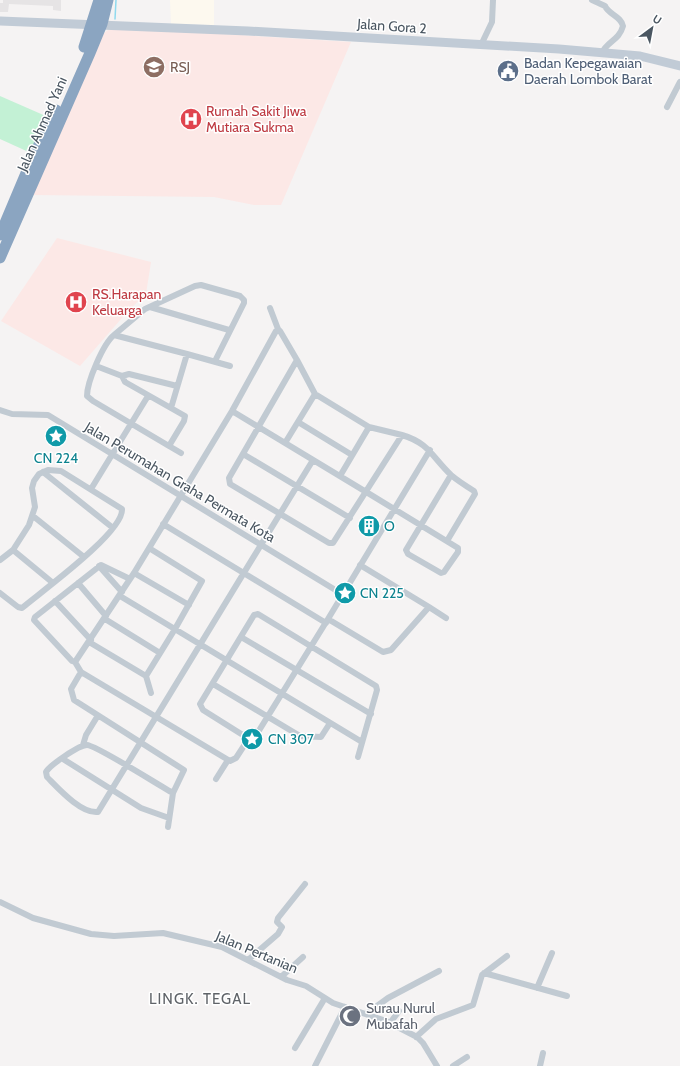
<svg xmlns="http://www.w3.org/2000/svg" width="680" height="1066" viewBox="0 0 680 1066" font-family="Cabin,sans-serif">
<rect width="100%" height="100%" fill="#f5f3f3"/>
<path fill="#fdf9ef" d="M170,0H214V25L171,24Z"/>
<path fill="#e6e4e5" d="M3,0H61V11L53,10V6L9,4L8,12H0V3H3Z"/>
<path fill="#fce8e6" d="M112,27L351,42L281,205H254L214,197L32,195L96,39Z
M57,238L151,262L146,294L129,310L80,366L1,321Z"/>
<path fill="#c3f1d5" d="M0,96L48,117L33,154L0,139Z"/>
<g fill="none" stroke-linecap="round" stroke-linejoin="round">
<path stroke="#90daee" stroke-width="1.5" d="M115,19L116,0"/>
<path stroke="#c1cad2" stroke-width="6" d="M592,0L605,6
M481,45L492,22L493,0
M602,53C607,41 619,41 623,26C621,16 609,15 605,6
M667,107L680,82
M150,307L229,330
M270,308L278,329
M114,335L145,309L195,286L201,285L240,296L244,300V303L215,361
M187,354L230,366
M96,366L122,376L125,382L185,416L184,421L169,446L93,401L87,396C87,382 103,344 114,335L187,354L171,408
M122,376L129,374L177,386
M315,394L369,427
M0,410L12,414L48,415L342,594
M232,411C307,456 383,502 458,548V552L444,572L441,573L408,554L406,550L451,475
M298,422L352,455
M402,435C429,443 432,457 451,475C458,481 466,486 474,491L475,494L447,541
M285,443L315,394L297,360L229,478L230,484L329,543H333L402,435L369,427L340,476
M169,446L181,453
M243,454L350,518
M43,472L113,528
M91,489L148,396
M33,516L84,557
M163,524L326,623
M149,548L202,581L175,629L146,676L151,693
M13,550L53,583
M0,560L13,550L29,525L35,507L32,488L34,481L39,474L48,470L61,471L122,509C124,532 42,591 22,608L18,607L0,593
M99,566L122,592
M134,573L189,605
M130,579L101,565L35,617L34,620L72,661L75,662L81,672L230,761L236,758L249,738
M78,583L106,616
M120,596L362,742
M55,601L91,640
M429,607L446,618
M105,619L160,653
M328,619L383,652L391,650L429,607L360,565
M241,637L371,714
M89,642L146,676
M75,662L134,573L232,411L276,331L278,329L280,331L297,360
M81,672L71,689L74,700L184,770L173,793
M213,684L300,736L321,737L330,723
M83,745L86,735L97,717
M358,757L377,690L376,686L258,614L254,615L200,704L203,710L246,737L252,739L255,737L328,619L430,450
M63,759L141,808L169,818
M216,779L228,760
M168,827L173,793C160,786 96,745 87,745C79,745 50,765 46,772L47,777C58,788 81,814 98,812C170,694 241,577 313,460
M0,902L33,918L91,934L114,936L163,933L222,947L287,980L306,986L333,1003L386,1021L417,1037L423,1043L437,1066
M248,960L278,934L282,927L277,922L278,918L305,884
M484,973L567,996
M281,977L303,957
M537,988L552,953
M366,1014L388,998L439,971
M390,1023L399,1011
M416,1037L436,1019L473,1005L482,975L507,956
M295,1048L325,998
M315,1066L345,1007
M453,1066L467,1057
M540,1066L543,1053"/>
<path stroke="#c1cbd6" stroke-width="9" d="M0,21L248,31L559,49L640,56L680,66"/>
<path stroke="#8ba5c1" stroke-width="11" d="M84,47L99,0
M0,235L32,159L56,110
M0,258L90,53L102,24L108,0"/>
</g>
<defs>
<g id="university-disc" transform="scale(1.15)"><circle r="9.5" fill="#8d6e63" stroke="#fff"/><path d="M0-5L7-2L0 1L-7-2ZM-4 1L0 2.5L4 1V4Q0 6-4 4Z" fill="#fff"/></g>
<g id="civic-disc" transform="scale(1.15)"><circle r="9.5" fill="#5c6f8a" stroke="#fff"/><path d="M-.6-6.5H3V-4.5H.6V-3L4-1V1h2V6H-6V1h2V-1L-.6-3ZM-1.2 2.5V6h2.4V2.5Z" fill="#fff"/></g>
<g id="hospital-disc" transform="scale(1.15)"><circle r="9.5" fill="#e0444e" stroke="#fff"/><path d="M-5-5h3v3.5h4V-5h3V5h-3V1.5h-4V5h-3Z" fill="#fff"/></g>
<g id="sight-disc" transform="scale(1.15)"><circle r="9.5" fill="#0f9aa8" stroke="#fff"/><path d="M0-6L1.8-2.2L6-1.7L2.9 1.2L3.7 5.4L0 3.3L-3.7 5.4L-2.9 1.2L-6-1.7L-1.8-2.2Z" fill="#fff"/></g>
<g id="building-disc" transform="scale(1.15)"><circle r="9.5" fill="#0f9aa8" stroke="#fff"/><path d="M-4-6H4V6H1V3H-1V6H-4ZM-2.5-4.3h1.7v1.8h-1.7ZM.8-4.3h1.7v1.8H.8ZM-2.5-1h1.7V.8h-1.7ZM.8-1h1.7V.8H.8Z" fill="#fff"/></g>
<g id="mosque-disc" transform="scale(1.15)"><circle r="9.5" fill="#6b7280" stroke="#fff"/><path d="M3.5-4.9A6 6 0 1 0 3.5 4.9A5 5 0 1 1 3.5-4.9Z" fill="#fff"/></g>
</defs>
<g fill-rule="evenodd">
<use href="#university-disc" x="154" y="67"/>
<use href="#civic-disc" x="508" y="71"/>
<use href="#hospital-disc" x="191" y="119"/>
<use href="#hospital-disc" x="76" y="302"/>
<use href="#sight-disc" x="56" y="436"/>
<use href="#building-disc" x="369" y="526"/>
<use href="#sight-disc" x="345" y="593"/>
<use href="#sight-disc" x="252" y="739"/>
<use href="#mosque-disc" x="350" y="1016"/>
</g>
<g text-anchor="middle" stroke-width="3" stroke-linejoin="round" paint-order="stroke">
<g font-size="14" fill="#4a5661" stroke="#fff">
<text transform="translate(392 26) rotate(4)" y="5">Jalan Gora 2</text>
<text transform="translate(42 124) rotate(-66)" y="5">Jalan Ahmad Yani</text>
<text transform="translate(180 482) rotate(31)" y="5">Jalan Perumahan Graha Permata Kota</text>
<text transform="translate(257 952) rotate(23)" y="5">Jalan Pertanian</text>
</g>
<g font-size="14" fill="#4e5e75" stroke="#fff" text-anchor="start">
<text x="524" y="68">Badan Kepegawaian<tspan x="524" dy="16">Daerah Lombok Barat</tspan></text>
</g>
<g font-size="14" fill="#785e54" stroke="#fff" text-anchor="start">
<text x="170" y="72">RSJ</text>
</g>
<g font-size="14" fill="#be3a42" stroke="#fff" text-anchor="start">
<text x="206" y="116">Rumah Sakit Jiwa<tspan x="206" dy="16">Mutiara Sukma</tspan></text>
<text x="92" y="299">RS.Harapan<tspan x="92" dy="16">Keluarga</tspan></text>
</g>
<g font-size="14" fill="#0d838f" stroke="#fff" text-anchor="start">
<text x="56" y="463" text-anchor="middle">CN 224</text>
<text x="384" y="531">O</text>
<text x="360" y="598">CN 225</text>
<text x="268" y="744">CN 307</text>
</g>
<g font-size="14" fill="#5b616d" stroke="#fff" text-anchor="start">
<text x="366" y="1013">Surau Nurul<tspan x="366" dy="16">Mubafah</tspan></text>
</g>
<g font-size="15" letter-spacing="1" fill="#5f6368" stroke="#fff">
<text x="200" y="1004">LINGK. TEGAL</text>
</g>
</g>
<g transform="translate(652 28) rotate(32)" stroke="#ffffff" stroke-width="3" paint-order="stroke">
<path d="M0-3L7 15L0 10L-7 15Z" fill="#4a5661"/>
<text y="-6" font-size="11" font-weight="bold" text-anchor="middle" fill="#4a5661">U</text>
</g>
</svg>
